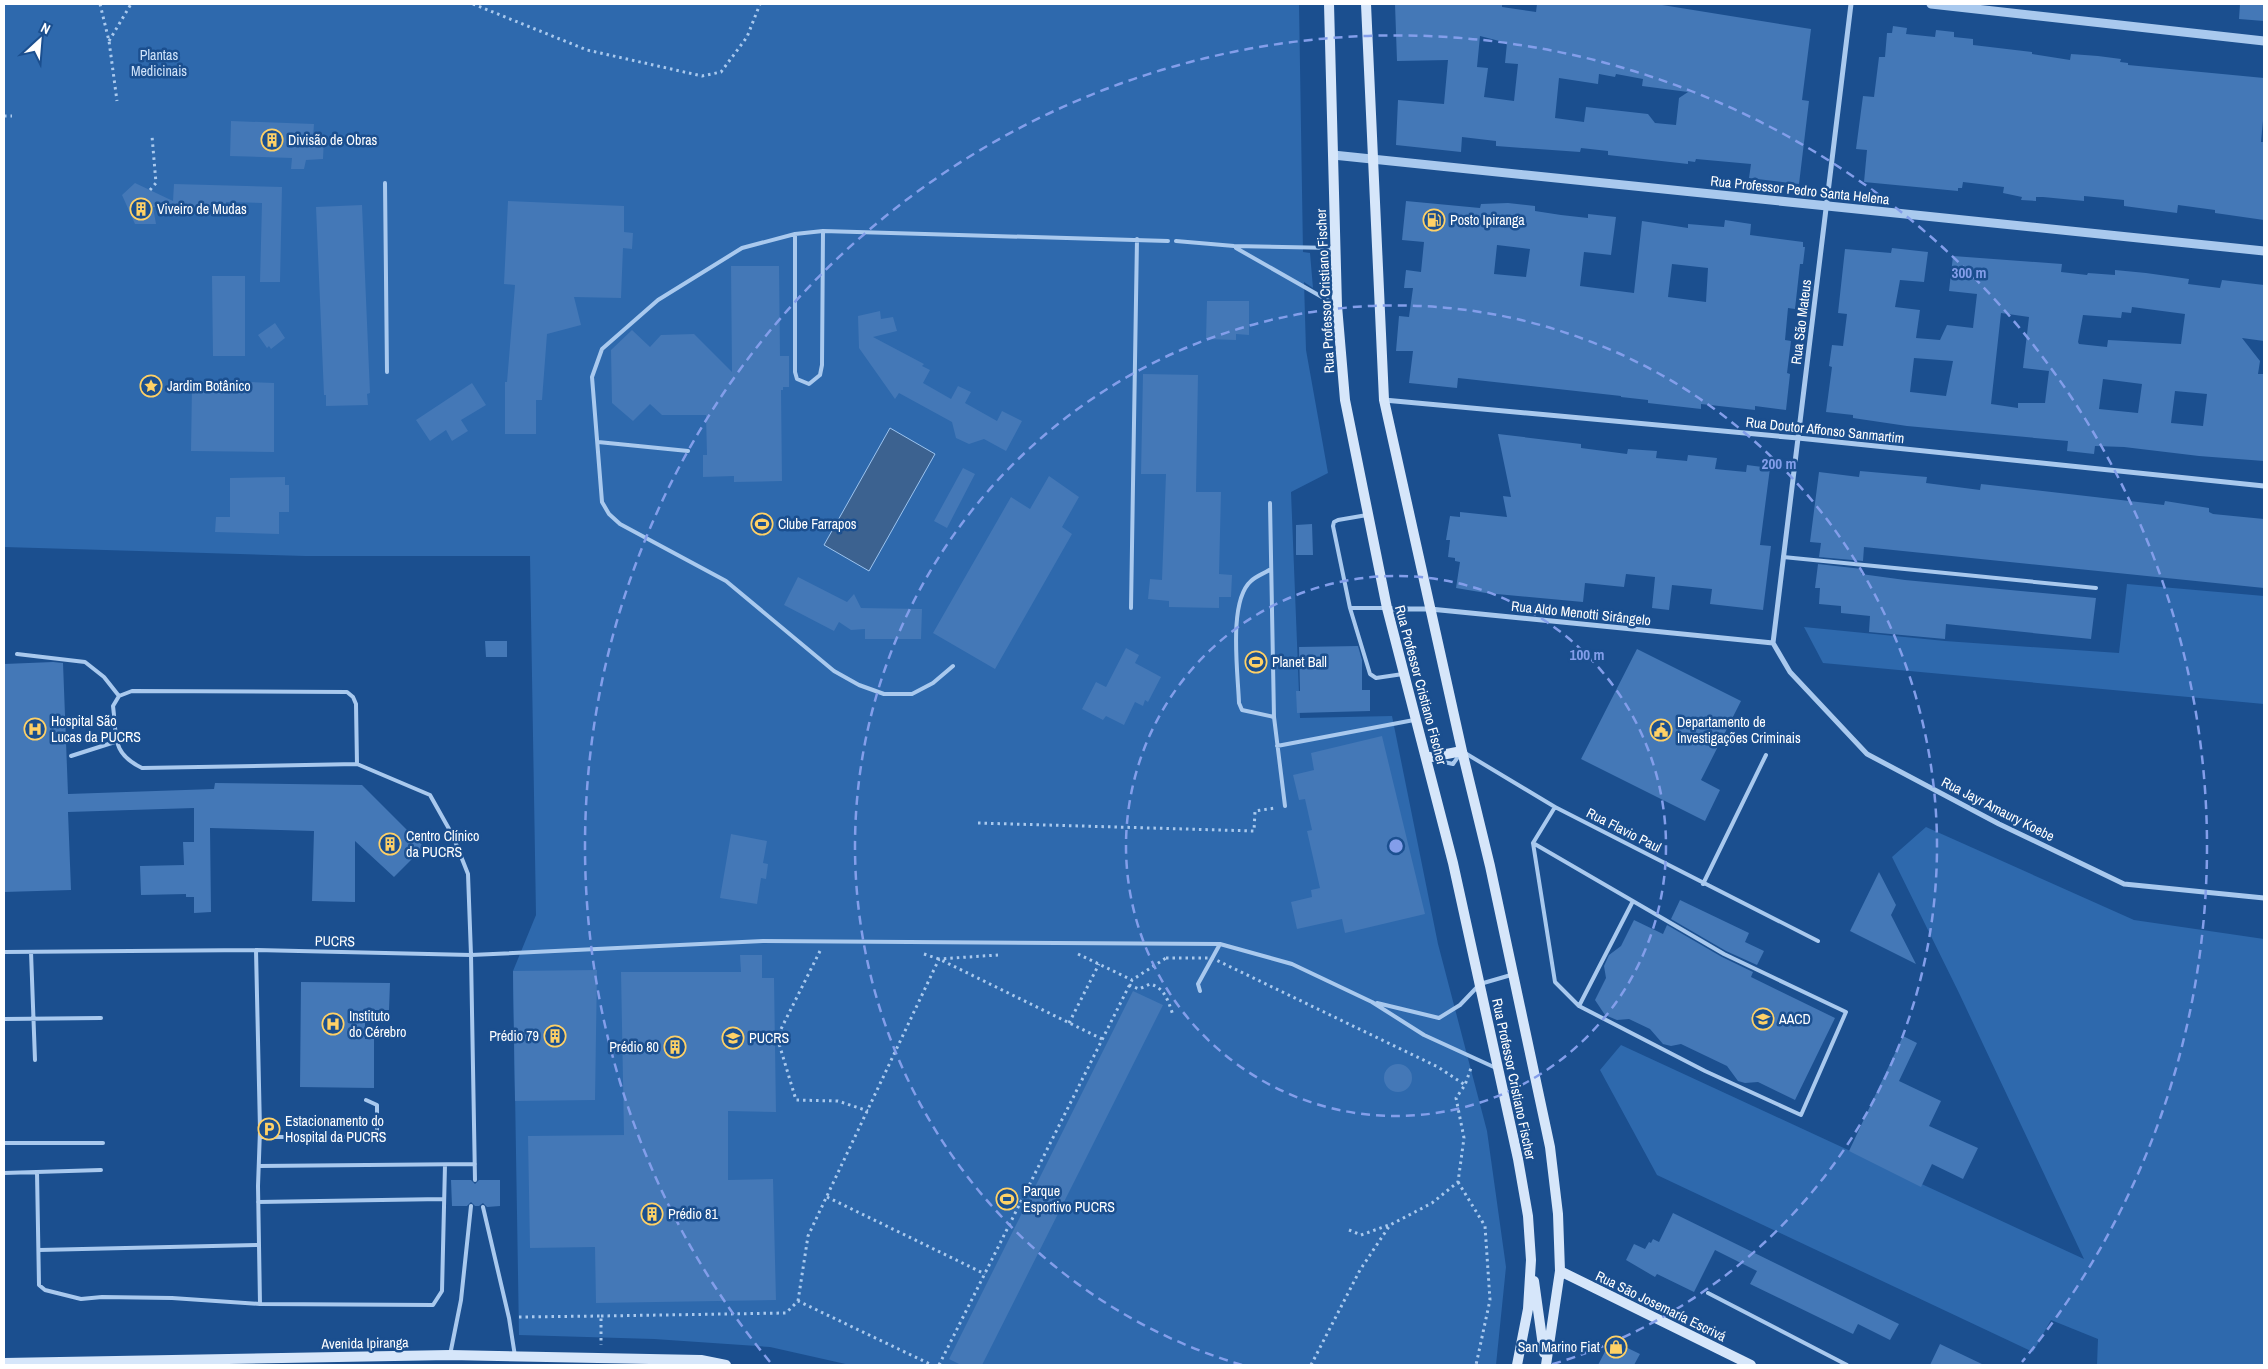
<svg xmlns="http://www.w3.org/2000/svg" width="2268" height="1369" viewBox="0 0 2268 1369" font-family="'Archivo Narrow',sans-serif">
<rect width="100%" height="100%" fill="#1b4f8f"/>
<path fill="#2e69ad" d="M4,4H1299L1303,252L1310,253L1313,288L1304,282L1306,350L1328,473L1291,492L1300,718L1392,716L1438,944L1487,1131L1506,1267L1496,1365H850L770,1347L654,1339L519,1335L513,971L536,915L530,556H305L4,547Z
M2127,584L2264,596V704L1823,663L1804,627L1945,641L2119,653Z
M1926,827L2134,920L2264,939V1365H2097L2098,1339L2051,1320L2033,1352L1657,1175L1600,1070L1621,1045L2084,1259L1959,993L1892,857Z"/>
<path fill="#3c6290" stroke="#9cc4f0" d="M890,428L935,454L869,571L824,545Z"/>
<path fill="#4478b7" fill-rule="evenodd" d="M1395,4H1502V7L1536,12L1537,4H1656L1811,29L1802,100L1809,101L1799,184L1749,178L1751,164L1696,159L1695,162L1688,161V164L1608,155V151L1581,148L1580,152L1496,146V141L1462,137L1461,152L1396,145L1398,100L1444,104L1448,60L1397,61ZM1480,36L1507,43L1505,63L1518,64L1514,101L1484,97L1488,68L1477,67ZM1599,74L1615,77L1616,74L1643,79L1642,86L1688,92L1679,98L1676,125L1655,123L1648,114L1586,107L1584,122L1555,118L1559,78L1598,84Z
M2240,4H2264V21L2239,19Z
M1893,26L1907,28L1906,34L1935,37L1936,30L1954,32V37L1973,39V45L2032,52V54L2070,60L2071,54L2098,56L2121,59L2120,62L2128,63V65L2264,78V110L2261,142H2264V220L2215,213V210L2178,205L2177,213L2124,206V200L2084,196V201L2043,197H2036V201L2021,200L2022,197L2003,193L2004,187L1963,182L1962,188H1958V191L1864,182L1867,150L1856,149L1863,96L1874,97L1879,57H1885L1887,33H1892Z
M231,121L314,124L313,138L324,137L323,159L306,160L304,169H291L292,158L230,156Z
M135,183L173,201L174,184L282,187L280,282H260L262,203L226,202V208L153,207L156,224H135L122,195Z
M508,201L624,206V232L633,233L632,249L623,248L621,298L574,297L581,325L547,334L542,400H536V434H505V382H507L515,285L504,284Z
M1406,201L1480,208L1481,204L1508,203L1535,206V211L1561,215L1588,218V214L1616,217L1611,255L1584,252L1580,286L1634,293L1642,221L1688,228V224L1724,227L1725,220L1751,224L1750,235L1803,242V247H1805L1803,264H1800L1795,309L1788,308L1785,340L1791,341L1787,373L1790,374L1786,410L1755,406V410L1701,404V409L1648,403V400L1621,397V396L1458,378L1457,388L1409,383L1413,351H1396L1399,316L1409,317L1413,288H1404L1406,270L1421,272L1424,242L1402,240ZM1497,245L1530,249L1526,277L1494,274ZM1672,264L1708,268L1706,302L1668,297Z
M362,205L370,393L367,394L368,405L326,406V395H324L316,207Z
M1892,248L1928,252L1924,282L1900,280L1895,307L1920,310L1916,338L1940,340L1947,325L1973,328L1977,294L1949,291L1953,256L2062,264L2061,272L2087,275L2088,273L2115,275V270L2146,273L2189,279L2188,284L2220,288L2222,280L2264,285V341L2242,338L2260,361L2258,374H2264V461L2199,456L2124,447L2095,446L2094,454L2067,451L2068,441L1907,426L1853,418V415L1826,412L1832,367L1829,366L1832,345L1843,346L1847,314L1838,313L1845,249L1891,253ZM2132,307L2185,314L2181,344L2108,340L2107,347L2079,344L2078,342L2083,315L2121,318L2122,312L2131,313ZM2001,313L2029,317L2023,368L2049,371L2045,403H2018V408L1991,404ZM1914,358L1953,361L1946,396L1910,392ZM2103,379L2142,384L2138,413L2099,409ZM2175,391L2207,394L2203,426L2171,423Z
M731,266H779L780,356H789V387H783V390H781L782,481L734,482V476L703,477V455H707L706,415H662L650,404L633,421L612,403L611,350L632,330L650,347L661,335L694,334L732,372Z
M212,276H245V356H213Z
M1207,301H1249V335L1236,334V340L1206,339Z
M880,311L881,319L893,317L897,331L873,337L924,364L922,366L930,370L923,383L951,399L958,386L971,392L965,403L997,421L1002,411L1022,421L1006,451L984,439L969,444L956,438L952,422L899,393L895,399L859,348L858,316Z
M275,323L285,338L271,349L269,346L267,348L258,335Z
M1143,374L1198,375L1196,492H1221L1219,574L1232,575L1231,597H1219V608L1169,607V601L1148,599L1150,579L1162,580L1166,474H1141Z
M250,382L274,383V452L191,451L192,385L250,386Z
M472,383L486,405L461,420L468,431L452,441L446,430L430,441L416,420Z
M1498,434L1581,444V448L1627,454L1628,449L1657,451L1656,458L1687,461L1688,455L1717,458L1715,469L1746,472L1747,465L1770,468L1760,545L1771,546L1763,610L1710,604L1712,589L1672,585L1669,610L1652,608L1655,577L1626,574L1624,587L1585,583L1583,602L1486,593L1456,588L1460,562L1455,561V558L1448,557L1450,540H1446L1450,516L1460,517V512L1507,517L1503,496L1511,497Z
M963,468L975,474L947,528L934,521Z
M1860,471L1927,477L1926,483L1980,490L1981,484L2164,505L2165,501L2209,508V512L2213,514L2264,519V588L1864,547L1863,561L1819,557L1821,543L1810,542L1819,472L1859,477Z
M1049,476L1079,497L1062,527L1072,534L995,669L933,633L1011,497L1030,509Z
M285,477V485H289V512H279V534L215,532L216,517H230V478Z
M1312,524L1313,555H1296V525Z
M1818,564L1862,569L1861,574L1905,580L2096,598L2091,639L1946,624L1945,639L1869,632L1870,616L1841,613V606L1819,604L1820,588H1815Z
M798,577L847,602L854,594L861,608L922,609L921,639H865V629L851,630L839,622L834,631L784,605Z
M485,641H507V657H486Z
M1358,646L1362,660V690H1370V711L1297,713L1296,691H1300L1299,647Z
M1126,648L1139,655L1135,663L1161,677L1148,702L1145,700L1143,706L1135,702L1124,725L1106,716L1103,720L1082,709L1096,682L1106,687Z
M1637,649L1741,701L1701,780L1720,790L1705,821L1581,759Z
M53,662L63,663L68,794L214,789L215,783L362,785L424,847L394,877L355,841V902L312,901L314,831L210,828L211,912L194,913V897H186V894L141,895L140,866L184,865L183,842H194V808L68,812L71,890L4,892V664Z
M1382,736L1425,914L1345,933L1342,919L1297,929L1291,902L1312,897L1311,890L1320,888L1307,831L1312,830L1305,799L1299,800L1293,775L1314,770L1311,753Z
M731,834L767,841L763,863L768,864L766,879L761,878L757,904L720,898Z
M1879,872L1896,905L1891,915L1916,964L1850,931Z
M1680,900L1749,933L1745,942L1764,951L1757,965L1726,951L1671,919Z
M1634,920L1663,934L1667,925L1722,957L1753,972L1751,977L1835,1018L1795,1100L1758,1082L1745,1083L1738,1081L1727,1066L1681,1044L1671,1046L1663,1044L1650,1029L1629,1019L1617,1020L1605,1015L1595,1000L1606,978L1604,966L1609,955L1621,946Z
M740,955H762V978H774L776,1112L728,1111V1180L773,1179L776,1300L596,1303L595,1247L530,1248L528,1136L624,1135L621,972H741Z
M597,970L595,1100L515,1101L513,971Z
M301,982L390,983L389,1010H365V1039H374V1088L300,1087Z
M1133,991L1163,1005L982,1365H961L949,1359Z
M1903,1036L1917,1043L1899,1081L1941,1101L1929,1126L1978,1148L1963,1179L1932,1164L1921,1187L1849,1151Z
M1384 1078a14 14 0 1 1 28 0a14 14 0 1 1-28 0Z
M451,1180H471L475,1184L479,1180H500V1206L487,1207L483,1203L479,1206H475L471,1202L467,1206H452Z
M1673,1213L1899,1324L1890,1340L1858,1324L1853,1334L1750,1284L1757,1271L1715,1250L1694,1292L1657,1274L1655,1277L1626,1260L1634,1244L1645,1249L1649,1242L1651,1243L1653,1239L1659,1242Z
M1611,1340L1640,1354L1634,1365H1598Z
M1940,1344L1984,1365H1930Z"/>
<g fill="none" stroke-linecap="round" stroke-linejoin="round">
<path stroke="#a9c9ee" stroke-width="3" stroke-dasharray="2.5 4" stroke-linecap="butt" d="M100,4L109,41L117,101
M473,4L587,50L702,76L721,72L747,37L760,4
M109,41L131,4
M4,116H12
M150,190L156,183L152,136
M978,823L1254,831L1255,811L1275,808
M820,951L777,1037L796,1100L838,1101L868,1111
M924,954L939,959L1102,1039
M1078,954L1132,980
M1129,985L1139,989L1150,984C1165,988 1168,1001 1173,1015
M1069,1023L1099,964
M1458,1182L1485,1226L1490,1300L1476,1365
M827,1197L985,1274
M1349,1230L1361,1235L1389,1225
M798,1301L808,1236L939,959L998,955
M601,1316L786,1313L798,1301L932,1365
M519,1317L601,1316V1345
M939,1365L1132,980L1166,958
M1311,1365L1360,1270L1390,1225L1432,1203L1458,1182L1464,1138L1456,1098L1465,1085L1471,1068"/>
<path stroke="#a9c9ee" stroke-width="4" d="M385,183L387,372
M795,234V372L797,379L809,384L820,375L822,365L823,231
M1176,241L1234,246L1334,248
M1236,248L1336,305
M598,442L688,451
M1270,503L1274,717L1285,806
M1367,515L1338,520L1334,522L1333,526L1350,608H1386
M1783,557L2096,588
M1271,569C1265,573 1256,576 1251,581C1228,601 1238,673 1239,703L1242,710L1274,717
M1131,608L1137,239
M1350,608L1370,674L1376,678L1403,674
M17,654L85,662L104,677L119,696
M953,666L933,683L912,694H884L859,685L834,671L726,581L620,524L609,514L602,502L592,377L602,349L658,300L742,248L795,234L823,231L1168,241
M1277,746L1414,720
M1465,753L1555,807L1818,941
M71,756L118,741
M1435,760L1453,764L1460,754
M357,764L356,704L353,697L347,692L132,691L119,696L113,706C117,737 111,753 142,768L357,764L430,795L453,836L468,874L471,955L763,941L1220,944L1292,964L1372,1002L1424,1035L1496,1068
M1555,807L1533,843L1724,954L1846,1012L1801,1115L1705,1071L1579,1006L1633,901
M1533,843L1555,982L1579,1006
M1703,884L1766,755
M256,950L260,1130L258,1186L260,1304
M4,952L256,950L471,955L475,1180
M31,952L35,1060
M1200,991L1198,984L1220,944
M1377,1003L1439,1018L1460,1005L1480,984L1511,975
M4,1019L101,1018
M260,1137H372L377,1130V1105L366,1100
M4,1143H103
M259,1166L475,1164
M37,1172L39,1285L45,1290L81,1299L102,1297L172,1298L260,1304L433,1305L442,1291L445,1165
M4,1173L101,1170
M258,1202L443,1199
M483,1207L509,1318L515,1356
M39,1250L258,1245
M1708,1293L1847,1365
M450,1355L461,1300L471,1206"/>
<path stroke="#a9c9ee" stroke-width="5" d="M1384,400L1798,438L2264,486
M1387,609H1430L1773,643
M1773,643L1851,4
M1773,643L1790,672L1867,754L1999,824L2124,884L2264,898"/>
<path stroke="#a9c9ee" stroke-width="9" d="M1931,4L2264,41
M1333,155L2264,251"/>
<path stroke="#d6e6fa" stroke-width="10" d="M1329,4L1337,306L1345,400L1387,608L1453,863L1518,1159L1528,1216L1531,1260L1528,1309L1517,1365
M1366,4L1384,400L1462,751L1490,866L1550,1147L1558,1214L1560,1271L1546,1365
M1426,758L1462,751
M1560,1271L1751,1365
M1534,1281L1544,1353
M4,1363L450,1355L701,1360L726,1365"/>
<path stroke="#a9c9ee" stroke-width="3" stroke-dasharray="2.5 4" stroke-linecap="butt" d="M1166,958H1212L1438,1067L1465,1085"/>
</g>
<g fill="none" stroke="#839eea" stroke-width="2.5" stroke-dasharray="9 6">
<circle cx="1396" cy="846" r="270"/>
<path d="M1242 1365A541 541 0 1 1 1550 1365"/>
<path d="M770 1362A811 811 0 1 1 2022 1362"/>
</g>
<defs>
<g id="building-ring" transform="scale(1.125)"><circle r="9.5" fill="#1b4f8f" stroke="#ffd166" stroke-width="1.5"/><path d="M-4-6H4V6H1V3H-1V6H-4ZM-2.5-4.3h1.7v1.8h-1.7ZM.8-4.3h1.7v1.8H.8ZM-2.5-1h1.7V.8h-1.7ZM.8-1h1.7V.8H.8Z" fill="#ffd166"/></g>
<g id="fuel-ring" transform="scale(1.125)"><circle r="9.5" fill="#1b4f8f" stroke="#ffd166" stroke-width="1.5"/><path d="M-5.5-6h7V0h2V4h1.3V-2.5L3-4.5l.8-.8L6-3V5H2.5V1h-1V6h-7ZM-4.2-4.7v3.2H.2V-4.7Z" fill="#ffd166"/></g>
<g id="sight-ring" transform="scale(1.125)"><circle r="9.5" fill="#1b4f8f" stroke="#ffd166" stroke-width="1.5"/><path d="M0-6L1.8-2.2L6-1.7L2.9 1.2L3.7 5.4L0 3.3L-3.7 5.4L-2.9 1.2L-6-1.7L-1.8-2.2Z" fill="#ffd166"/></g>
<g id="stadium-ring" transform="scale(1.125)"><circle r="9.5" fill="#1b4f8f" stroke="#ffd166" stroke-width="1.5"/><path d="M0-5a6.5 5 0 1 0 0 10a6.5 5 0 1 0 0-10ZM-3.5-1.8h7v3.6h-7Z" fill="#ffd166"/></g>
<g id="hospital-ring" transform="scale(1.125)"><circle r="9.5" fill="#1b4f8f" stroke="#ffd166" stroke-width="1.5"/><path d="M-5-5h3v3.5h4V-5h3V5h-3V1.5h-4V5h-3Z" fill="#ffd166"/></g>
<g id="civic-ring" transform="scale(1.125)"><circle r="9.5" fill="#1b4f8f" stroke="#ffd166" stroke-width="1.5"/><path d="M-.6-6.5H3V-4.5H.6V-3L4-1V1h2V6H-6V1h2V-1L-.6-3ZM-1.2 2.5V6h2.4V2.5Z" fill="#ffd166"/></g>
<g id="school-ring" transform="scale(1.125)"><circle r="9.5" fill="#1b4f8f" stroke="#ffd166" stroke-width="1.5"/><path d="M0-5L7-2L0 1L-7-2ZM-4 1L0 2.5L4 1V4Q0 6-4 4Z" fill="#ffd166"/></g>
<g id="university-ring" transform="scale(1.125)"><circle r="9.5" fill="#1b4f8f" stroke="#ffd166" stroke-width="1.5"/><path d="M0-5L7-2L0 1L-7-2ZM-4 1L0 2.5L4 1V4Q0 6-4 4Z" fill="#ffd166"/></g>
<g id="parking-ring" transform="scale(1.125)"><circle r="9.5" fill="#1b4f8f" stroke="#ffd166" stroke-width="1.5"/><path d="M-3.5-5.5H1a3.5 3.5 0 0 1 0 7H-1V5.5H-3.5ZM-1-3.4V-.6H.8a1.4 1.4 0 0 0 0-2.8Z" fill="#ffd166"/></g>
<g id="shop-ring" transform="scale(1.125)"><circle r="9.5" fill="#1b4f8f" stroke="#ffd166" stroke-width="1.5"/><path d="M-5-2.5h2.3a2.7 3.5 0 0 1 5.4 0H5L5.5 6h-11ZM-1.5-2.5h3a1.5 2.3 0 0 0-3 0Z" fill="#ffd166"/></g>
</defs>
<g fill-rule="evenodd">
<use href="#building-ring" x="272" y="140"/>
<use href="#building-ring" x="141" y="209"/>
<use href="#fuel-ring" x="1434" y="220"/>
<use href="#sight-ring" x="151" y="386"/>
<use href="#stadium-ring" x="762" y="524"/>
<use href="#stadium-ring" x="1256" y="662"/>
<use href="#hospital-ring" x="35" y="729"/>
<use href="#civic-ring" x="1661" y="730"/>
<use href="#building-ring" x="390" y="844"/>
<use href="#school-ring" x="1763" y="1019"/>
<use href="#hospital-ring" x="333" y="1024"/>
<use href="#building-ring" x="555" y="1036"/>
<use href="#university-ring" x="733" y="1038"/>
<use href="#building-ring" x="675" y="1047"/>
<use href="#parking-ring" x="269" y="1129"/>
<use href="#stadium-ring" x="1007" y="1199"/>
<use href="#building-ring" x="652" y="1214"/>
<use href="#shop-ring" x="1616" y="1347"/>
</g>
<g text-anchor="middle" stroke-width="5" stroke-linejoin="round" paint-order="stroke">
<g font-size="14" fill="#cfe3fa" stroke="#1b4f8f">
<text x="159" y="60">Plantas<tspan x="159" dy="16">Medicinais</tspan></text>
</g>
<g font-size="14" fill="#fff" stroke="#1b4f8f" text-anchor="start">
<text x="288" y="145">Divisão de Obras</text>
<text x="157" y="214">Viveiro de Mudas</text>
<text x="1450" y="225">Posto Ipiranga</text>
<text x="167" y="391">Jardim Botânico</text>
<text x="778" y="529">Clube Farrapos</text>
<text x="1272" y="667">Planet Ball</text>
<text x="51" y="726">Hospital São<tspan x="51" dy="16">Lucas da PUCRS</tspan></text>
<text x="1677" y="727">Departamento de<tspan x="1677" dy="16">Investigações Criminais</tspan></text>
<text x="406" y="841">Centro Clínico<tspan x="406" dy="16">da PUCRS</tspan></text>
<text x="349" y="1021">Instituto<tspan x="349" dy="16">do Cérebro</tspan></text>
<text x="1779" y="1024">AACD</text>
<text x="539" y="1041" text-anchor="end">Prédio 79</text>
<text x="749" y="1043">PUCRS</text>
<text x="659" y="1052" text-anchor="end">Prédio 80</text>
<text x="285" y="1126">Estacionamento do<tspan x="285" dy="16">Hospital da PUCRS</tspan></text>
<text x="1023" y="1196">Parque<tspan x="1023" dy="16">Esportivo PUCRS</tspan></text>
<text x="668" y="1219">Prédio 81</text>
<text x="1600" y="1352" text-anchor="end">San Marino Fiat</text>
</g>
<g font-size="14" fill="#fff" stroke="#1b4f8f">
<text transform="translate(1800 190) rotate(6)" y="5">Rua Professor Pedro Santa Helena</text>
<text transform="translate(1325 291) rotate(-93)" y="5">Rua Professor Cristiano Fischer</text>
<text transform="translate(1801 322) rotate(-83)" y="5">Rua São Mateus</text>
<text transform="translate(1825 430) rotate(6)" y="5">Rua Doutor Affonso Sanmartim</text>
<text transform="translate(1581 613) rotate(6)" y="5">Rua Aldo Menotti Sirângelo</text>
<text transform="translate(1421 685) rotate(75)" y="5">Rua Professor Cristiano Fischer</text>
<text transform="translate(1998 809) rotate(27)" y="5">Rua Jayr Amaury Koebe</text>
<text transform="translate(1624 830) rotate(27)" y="5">Rua Flavio Paul</text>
<text transform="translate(335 941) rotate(1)" y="5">PUCRS</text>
<text transform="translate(1514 1079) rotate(78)" y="5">Rua Professor Cristiano Fischer</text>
<text transform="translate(1661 1306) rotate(26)" y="5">Rua São Josemaría Escrivá</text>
<text transform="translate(365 1343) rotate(-1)" y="5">Avenida Ipiranga</text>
</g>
</g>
<circle cx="1396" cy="846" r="8" fill="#839eea" stroke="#1b4f8f" stroke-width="2.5"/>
<g font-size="15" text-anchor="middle" font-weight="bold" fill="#839eea" stroke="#1b4f8f" stroke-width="5" stroke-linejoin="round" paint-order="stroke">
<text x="1969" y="278">300 m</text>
<text x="1779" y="469">200 m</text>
<text x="1587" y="660">100 m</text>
</g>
<rect width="2268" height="1369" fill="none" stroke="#ffffff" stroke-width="10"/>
<g transform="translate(40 40) rotate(26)" stroke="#1b4f8f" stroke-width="4" paint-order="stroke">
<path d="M0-4L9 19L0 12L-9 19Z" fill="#ffffff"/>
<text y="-8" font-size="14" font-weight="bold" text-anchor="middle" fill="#ffffff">N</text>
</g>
</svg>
